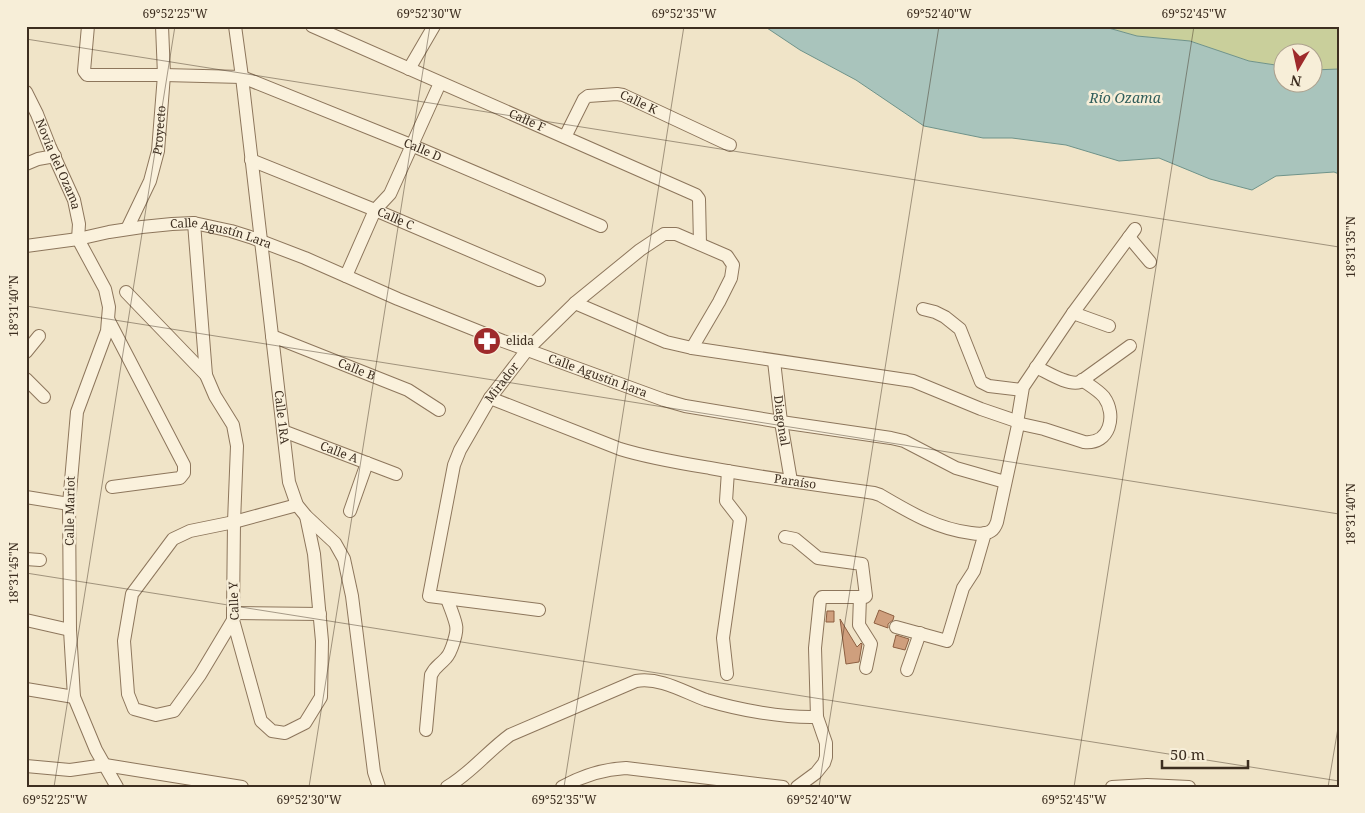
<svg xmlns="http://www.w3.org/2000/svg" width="1365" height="813" viewBox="0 0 1365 813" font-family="'Noto Serif',serif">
<rect width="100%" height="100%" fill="#f0e4c8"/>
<path fill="#c9cf9b" d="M1096,26H1339V69L1313,70L1312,52H1282V66L1249,61L1190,41L1137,36L1105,27Z"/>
<path fill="#a9c4bc" stroke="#6f938a" d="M764,26H1096L1105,27L1137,36L1190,41L1249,61L1282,66V82H1312L1313,70L1339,69V174L1334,172L1276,176L1252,190L1210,179L1159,158L1119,161L1066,145L1012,138H983L924,126L856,80L800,50Z"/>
<path fill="#cf9f7d" stroke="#8d5f41" d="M879,610L894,616L893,620L888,624V628L874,623Z
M827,611H834V622H826Z
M840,619L857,647L861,643L862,644L859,662L846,664Z
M896,635L909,639L905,650L893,647Z"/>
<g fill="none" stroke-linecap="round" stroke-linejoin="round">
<g stroke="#8d765c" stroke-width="14">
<g id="street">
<path id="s1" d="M88,26L84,71L87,75H164L242,77L411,145L601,226"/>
<path id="s2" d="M235,26L242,77L289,482L297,505L306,516L335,543L344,559L352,596L374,772L379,787"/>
<path id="s3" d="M312,26L696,195L699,199L700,244"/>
<path d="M409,69L434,26"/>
<path id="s4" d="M26,92L37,114L50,147L74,200L79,224L78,239L105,289L109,307L107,331L77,412L69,504L70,630L74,697L96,750L117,787"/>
<path id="s5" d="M565,137L584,99L588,96L617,94L623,95L730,145"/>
<path id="s6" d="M251,160L375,210L539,280"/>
<path d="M26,164L38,159L55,156"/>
<path d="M194,223L206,375L215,396L233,425L237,446L234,522L233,613V620L261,721L272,731L285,733L305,723L321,697L322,641L314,554L306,516"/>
<path id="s7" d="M127,229L150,181L158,151L164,75L162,26"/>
<path d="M1129,237L1150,262"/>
<path id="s8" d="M26,246L78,239L109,232L142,227L172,224L194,223L231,231L250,237L305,258L398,299L503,341L664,400L685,406L781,422L891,438L904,441L956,468L1005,482"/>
<path d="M346,276L375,210L390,194L440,83"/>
<path d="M126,292L206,375"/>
<path d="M923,309L935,312L945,317L960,329L981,382L989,386L1022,390"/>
<path d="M1073,313L1109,326"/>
<path d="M108,319L184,465V473L180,478L112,487"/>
<path id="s9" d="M272,336L408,390L439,410"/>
<path d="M26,352L39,336"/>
<path id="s10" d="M774,361L781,422L791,481"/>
<path d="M1036,367C1047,372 1068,386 1080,382L1130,346"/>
<path d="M26,379L44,397"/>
<path d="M1082,380C1089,385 1098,390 1104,397C1117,415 1110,445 1084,442L1044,429L1017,423L1023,387L1073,313L1135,229"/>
<path id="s11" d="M490,398L620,449C649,458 680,463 710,468C764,478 819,485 874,493L880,495C909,512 937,529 971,533C977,534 985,535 991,531C994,529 996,525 997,522L1018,425L1016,421L981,409L913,381L692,348L666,342L575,303"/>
<path id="s12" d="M283,431L396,474"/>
<path d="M26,497L69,504"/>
<path d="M350,511L367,463"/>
<path d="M785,537L795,539L818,558L862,564L866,596L865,597H822L820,600L815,648L817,717L826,743V757L824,763L816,773L797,787"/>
<path d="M26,559L40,560"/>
<path d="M860,597L859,625L871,644L866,668"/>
<path id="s13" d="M539,610L429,596L454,465L460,450L490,398L527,350L575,303L640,250L664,234H676L727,256L733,265L731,278L719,302L692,348"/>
<path d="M233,613L320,614"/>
<path d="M26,620L70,630"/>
<path d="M233,620L200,675L174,711L156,715L134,709L128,694L124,641L132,594L173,539L190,531L234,522L297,505"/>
<path d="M896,627L947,641L963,588L974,571L985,533"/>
<path d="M907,670L920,633"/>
<path d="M727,674L723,638L740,519L726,501L728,471"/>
<path d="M26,689L74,697"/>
<path d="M426,730L431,675C436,665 439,666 446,658C451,653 458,632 456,625C454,616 450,607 447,599"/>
<path d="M26,766L70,770L105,765L242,787"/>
<path d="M447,787C471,773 488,751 510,735L636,681C661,677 684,692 706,700C739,710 783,718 817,717"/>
<path d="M562,787C582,776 603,769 626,768L783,787"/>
<path d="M1112,787L1147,785L1189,787"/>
</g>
</g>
<use href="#street" stroke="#faf1dc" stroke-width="12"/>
</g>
<path fill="none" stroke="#3d2e20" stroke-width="1" stroke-opacity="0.45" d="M26,39L1339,247M26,306L1339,514M26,573L1339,781M54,787L175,26M309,787L430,26M564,787L684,26M819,787L939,26M1074,787L1194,26M1328,787L1339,722"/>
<defs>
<g id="pharmacy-disc" transform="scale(1.4375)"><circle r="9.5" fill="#9e2a2b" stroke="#f7eed8"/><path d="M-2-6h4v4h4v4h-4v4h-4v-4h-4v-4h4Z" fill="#fff"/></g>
</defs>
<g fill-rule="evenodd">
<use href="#pharmacy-disc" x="487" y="341"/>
</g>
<g text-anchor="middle" stroke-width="5" stroke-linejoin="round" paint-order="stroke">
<g font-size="12" fill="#3d2e20" stroke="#f7eed8">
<text dy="4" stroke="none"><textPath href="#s5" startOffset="100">Calle K</textPath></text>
<text dy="4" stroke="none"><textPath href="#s3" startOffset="235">Calle F</textPath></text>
<text dy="4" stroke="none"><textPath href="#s7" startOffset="105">Proyecto</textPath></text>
<text dy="4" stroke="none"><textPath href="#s1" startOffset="400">Calle D</textPath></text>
<text dy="4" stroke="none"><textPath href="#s4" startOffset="79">Novia del Ozama</textPath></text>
<text dy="4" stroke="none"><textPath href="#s6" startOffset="156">Calle C</textPath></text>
<text dy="4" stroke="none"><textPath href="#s8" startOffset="198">Calle Agustín Lara</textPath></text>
<text dy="4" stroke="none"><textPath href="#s9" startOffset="91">Calle B</textPath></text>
<text dy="4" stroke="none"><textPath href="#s8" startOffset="602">Calle Agustín Lara</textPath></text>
<text dy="4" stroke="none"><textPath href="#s13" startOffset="340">Mirador</textPath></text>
<text dy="4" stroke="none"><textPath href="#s2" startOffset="394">Calle 1RA</textPath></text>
<text dy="4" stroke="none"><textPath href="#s10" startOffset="60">Diagonal</textPath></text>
<text dy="4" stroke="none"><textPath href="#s12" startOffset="60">Calle A</textPath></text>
<text dy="4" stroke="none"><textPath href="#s11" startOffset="318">Paraíso</textPath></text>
<text transform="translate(70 511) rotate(-89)" y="4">Calle Mariot</text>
<text transform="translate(234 601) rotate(-92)" y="4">Calle Y</text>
</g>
<g font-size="12" fill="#3d2e20" stroke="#f7eed8" text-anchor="start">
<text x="506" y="345">elida</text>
</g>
<g font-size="14" font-style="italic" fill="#2f5d5a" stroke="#f7eed8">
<text x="1125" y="103">Río Ozama</text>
</g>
</g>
<rect width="1365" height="813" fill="none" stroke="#f7eed8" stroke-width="55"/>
<g transform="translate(1298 68) rotate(189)"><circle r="24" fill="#f7eed8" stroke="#ada18e"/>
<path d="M0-4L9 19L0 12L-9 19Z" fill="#9e2a2b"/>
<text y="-8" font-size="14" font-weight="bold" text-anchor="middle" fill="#3d2e20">N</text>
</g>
<path d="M1162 760v8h86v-8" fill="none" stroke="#3d2e20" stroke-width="2.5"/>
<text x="1170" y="760" font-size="15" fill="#3d2e20" stroke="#f7eed8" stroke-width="4" paint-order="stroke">50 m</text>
<rect x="28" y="28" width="1310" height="758" fill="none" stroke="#3d2e20" stroke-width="2"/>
<g font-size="12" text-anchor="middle" fill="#3d2e20">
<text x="175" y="18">69°52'25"W</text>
<text x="429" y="18">69°52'30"W</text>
<text x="684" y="18">69°52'35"W</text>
<text x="939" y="18">69°52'40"W</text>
<text x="1194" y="18">69°52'45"W</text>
<text transform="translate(1351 247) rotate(-90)" y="4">18°31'35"N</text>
<text transform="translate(14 306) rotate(-90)" y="4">18°31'40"N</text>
<text transform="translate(1351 514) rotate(-90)" y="4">18°31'40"N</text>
<text transform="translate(14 573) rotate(-90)" y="4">18°31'45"N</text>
<text x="55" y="804">69°52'25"W</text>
<text x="309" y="804">69°52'30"W</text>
<text x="564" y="804">69°52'35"W</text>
<text x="819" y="804">69°52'40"W</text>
<text x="1074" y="804">69°52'45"W</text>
</g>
</svg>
